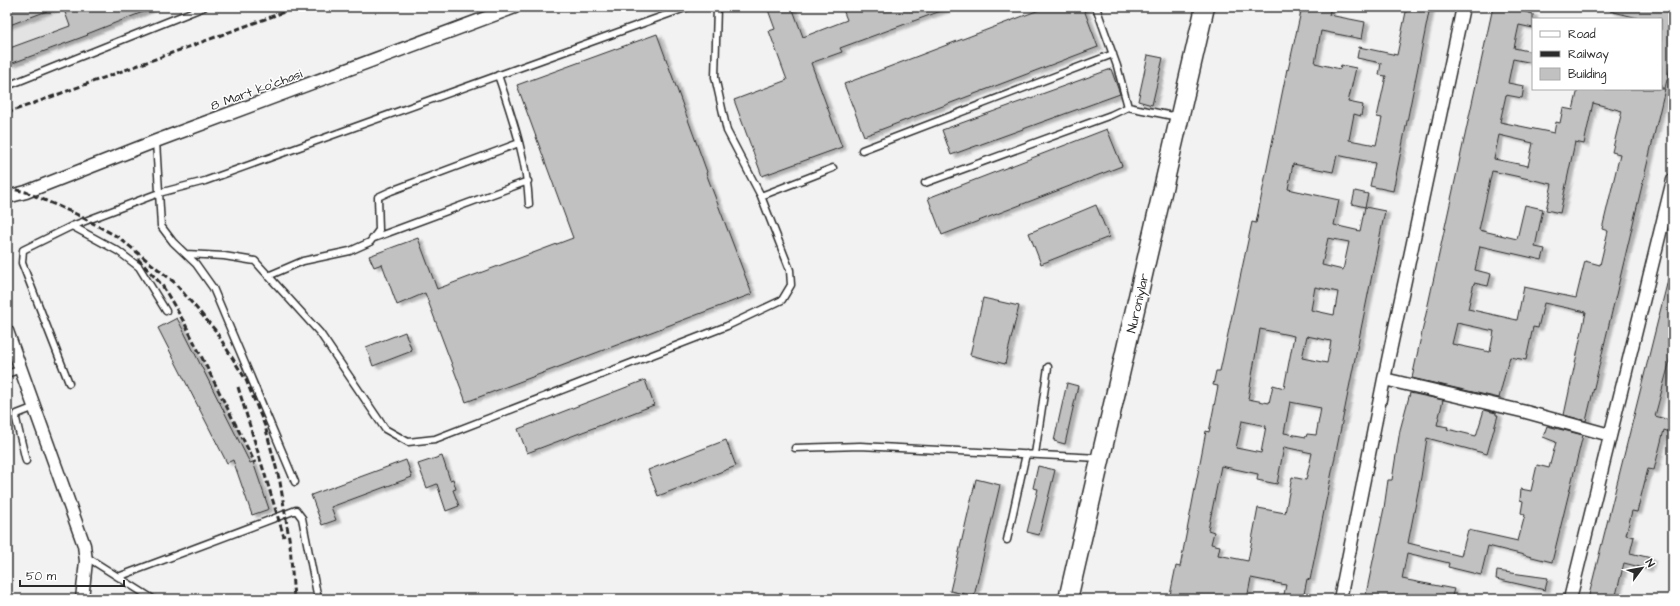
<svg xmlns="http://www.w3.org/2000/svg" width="1680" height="606" viewBox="0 0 1680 606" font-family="'Architects Daughter',sans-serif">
<defs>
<filter id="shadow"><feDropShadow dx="4.5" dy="2.5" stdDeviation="1" flood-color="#0004"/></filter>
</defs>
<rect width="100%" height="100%" fill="#f2f2f2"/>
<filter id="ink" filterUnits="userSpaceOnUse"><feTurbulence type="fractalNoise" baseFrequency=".025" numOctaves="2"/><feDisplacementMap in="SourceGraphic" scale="8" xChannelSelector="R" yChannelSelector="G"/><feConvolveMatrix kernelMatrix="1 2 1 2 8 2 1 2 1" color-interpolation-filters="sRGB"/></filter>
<g filter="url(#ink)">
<path fill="#e3e3e3" d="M7,7H169L7,70Z"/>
<path fill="#c1c1c1" stroke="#2b2b2b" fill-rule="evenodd" filter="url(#shadow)" d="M17,7H54L55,8L7,26V11Z
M63,7H153V8L87,34L88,35L10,64L7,57V49L70,26Z
M767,7H792L803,37L847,20L842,7H949V8L840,48L842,52L811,63L842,147L762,176L734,100L787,80L769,31L775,29Z
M1047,7H1083L1098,47L864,136L844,84Z
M1302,7H1331L1329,15L1365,22L1362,39L1321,31L1315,63L1340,69L1341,65L1356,68L1348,102L1363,105L1361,116L1354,114L1349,140L1376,145L1382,118L1377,117L1386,76L1379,75L1381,63L1357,58L1359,47L1397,55L1407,7H1430L1393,191L1370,186L1375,163L1337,155L1333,172L1293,164L1288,189L1339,200L1334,225L1360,231L1365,207L1385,211L1310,580L1307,579L1303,599H1283L1286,585L1251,578L1247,599H1190L1170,595L1176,566L1180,567L1206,431L1209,432L1218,386L1213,385L1216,371H1220L1252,222L1256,223L1287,69L1288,70ZM1328,238L1349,242L1343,270L1322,265ZM1315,287L1338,292L1334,315L1311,310ZM1260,329L1294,336L1284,388L1273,385L1269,403L1248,399ZM1307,336L1331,341L1327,363L1302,358ZM1290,402L1321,408L1316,435L1307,434L1306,437L1284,433ZM1242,421L1266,426L1261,453L1236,448ZM1284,447L1312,453L1306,480L1292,477L1285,513L1258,508L1248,561L1218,555L1220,546L1211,544L1214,532L1208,530L1221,466L1258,474L1257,480L1277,484Z
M1493,7H1524L1523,11L1533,14V28L1519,25L1514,48L1533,52V63L1513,59L1508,83L1524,86L1522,98L1506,95L1500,122L1554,133L1556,122L1560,123L1563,108L1573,110L1578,89H1665L1586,421L1564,415L1586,312L1544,303L1538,328L1533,327L1526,360L1510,357L1507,366L1499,398L1412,378ZM1593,103L1622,111L1612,152L1620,154L1602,229L1608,231L1600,265L1585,261L1576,298L1524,287L1517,320L1468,309L1474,283L1488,286L1491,274L1475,270L1480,246L1542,260L1545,249L1535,247L1543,209L1525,205L1517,239L1479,230L1492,171L1552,184L1546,210L1560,213L1575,142L1584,144ZM1499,135L1533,143L1528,166L1494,159ZM1457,323L1494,331L1490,352L1452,344Z
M1611,7H1673V56L1665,88H1661V19H1642L1610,11Z
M657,34L707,172L706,173L752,294L466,402L425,293L397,305L382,264L374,267L369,256L418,238L437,289L573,238L517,85Z
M1148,55L1163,58L1152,105L1138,101Z
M1111,69L1120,94L951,155L942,130Z
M1107,129L1122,166L942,235L928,198Z
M1355,191L1368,194L1365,207L1352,204Z
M1096,205L1109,237L1041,264L1029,233Z
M1669,276L1673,277V349L1655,416L1673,421V433L1664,430L1654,470L1648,469L1637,512L1632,511L1626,535L1634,537L1630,553L1651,558L1648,569L1624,563L1615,599H1588Z
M983,298L1019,306L1005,364L970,355Z
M177,318L250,463L253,462L269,509L252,515L233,460L227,463L158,328Z
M405,332L412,351L373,366L366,347Z
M645,380L654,405L527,453L518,429Z
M1067,383L1078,386L1065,444L1054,441Z
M1410,393L1443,400L1437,425L1448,427L1447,429L1476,436L1484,410L1496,413V415H1498L1487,454L1427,438L1421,477L1408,543L1461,556L1468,530L1518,541L1525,515L1521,513L1523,501L1520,500L1521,489L1531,491L1537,465L1549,468L1556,442L1543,437L1547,426L1583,435L1552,562L1488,546L1481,575L1448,567L1449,563L1407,553L1402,579L1454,589L1451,599H1365L1384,508L1388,480H1392L1400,430Z
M726,440L736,466L658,496L648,470Z
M442,456L450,480L453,479L456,489L453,490L459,506L446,511L437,484L427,488L418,464Z
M406,460L412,477L331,507L336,520L322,525L311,495Z
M1038,466L1055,470L1039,535L1027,532L1038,489L1033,488Z
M976,479L1000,485L974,596L950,591Z
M1497,571L1548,578L1545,590L1496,579Z"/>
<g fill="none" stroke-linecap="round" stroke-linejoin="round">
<g stroke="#2b2b2b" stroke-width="9">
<path id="service" d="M1096,7L1117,66L1128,107
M498,75C512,117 527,159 529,204
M7,86L204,7
M156,141L161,226L173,242L196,264L213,288L295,482
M862,150L1113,54
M925,183L1111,115L1128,107L1178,117
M761,196L833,168
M72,226L118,251L139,267L166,311
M374,238L528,181
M186,254L224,256L255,261L320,333L385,429L408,442L435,439L727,326L782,300L791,285L790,270L761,196L727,131L715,77L717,7
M268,276L303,261L350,251L370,242L379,230L378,197L391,191L519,143
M7,374L21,369
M69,383L22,263L23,250L72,226L159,193L205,181L688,7
M795,448L860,446L1099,458
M1035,454L1048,367
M26,461L16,419L17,414L35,407
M1007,540L1026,454
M85,556L153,599
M118,577L296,510L302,518L318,599"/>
</g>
<g stroke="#2b2b2b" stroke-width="15">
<path id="minor" d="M7,197L26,192L156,141L515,7
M7,331L84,545L86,561L82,599
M1384,379L1526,412L1610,435
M1340,599L1384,379L1463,7
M1570,599L1673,180"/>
</g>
<g stroke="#2b2b2b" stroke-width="21">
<path id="secondary" d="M1068,599L1205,7"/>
</g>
<use href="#service" stroke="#fff" stroke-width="6"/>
<use href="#minor" stroke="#fff" stroke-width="12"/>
<use href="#secondary" stroke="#fff" stroke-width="18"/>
<path stroke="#2b2b2b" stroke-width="3" stroke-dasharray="6 3" stroke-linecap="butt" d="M7,113L298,7
M7,188L26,192L76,214L118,237L174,282L215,330L246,380L265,426L280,482L290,544L294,599
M138,259L162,285L184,322L255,463
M238,387L284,537"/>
</g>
</g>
<g text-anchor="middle" stroke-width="3" stroke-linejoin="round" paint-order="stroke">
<g font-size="13" fill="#2b2b2b" stroke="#fff">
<text transform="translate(256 89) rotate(-20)" y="5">8 Mart koʻchasi</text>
<text transform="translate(1137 303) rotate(-77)" y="5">Nuroniylar</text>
</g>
</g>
<rect width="1680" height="606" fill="none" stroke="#fff" stroke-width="24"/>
<rect x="12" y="12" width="1656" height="582" fill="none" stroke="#2b2b2b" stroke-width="1.5" filter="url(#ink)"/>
<rect x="1532" y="18" width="130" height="72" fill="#ffffff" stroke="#aaaaaa"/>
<rect x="1540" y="31" width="20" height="6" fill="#ffffff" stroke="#aaaaaa"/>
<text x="1568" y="38" font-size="12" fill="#2b2b2b">Road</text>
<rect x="1540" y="51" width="20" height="6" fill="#2b2b2b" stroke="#aaaaaa"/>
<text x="1568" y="58" font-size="12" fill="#2b2b2b">Railway</text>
<rect x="1540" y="68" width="20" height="12" fill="#c1c1c1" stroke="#aaaaaa"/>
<text x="1568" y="78" font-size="12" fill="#2b2b2b">Building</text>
<g transform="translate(1642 568) rotate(58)" stroke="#ffffff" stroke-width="3" paint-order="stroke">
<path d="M0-3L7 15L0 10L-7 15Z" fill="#2b2b2b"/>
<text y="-6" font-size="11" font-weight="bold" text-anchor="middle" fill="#2b2b2b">N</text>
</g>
<path d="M20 580v6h104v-6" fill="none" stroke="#2b2b2b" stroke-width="2"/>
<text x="26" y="580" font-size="12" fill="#2b2b2b" stroke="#ffffff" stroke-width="3" paint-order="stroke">50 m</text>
</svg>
